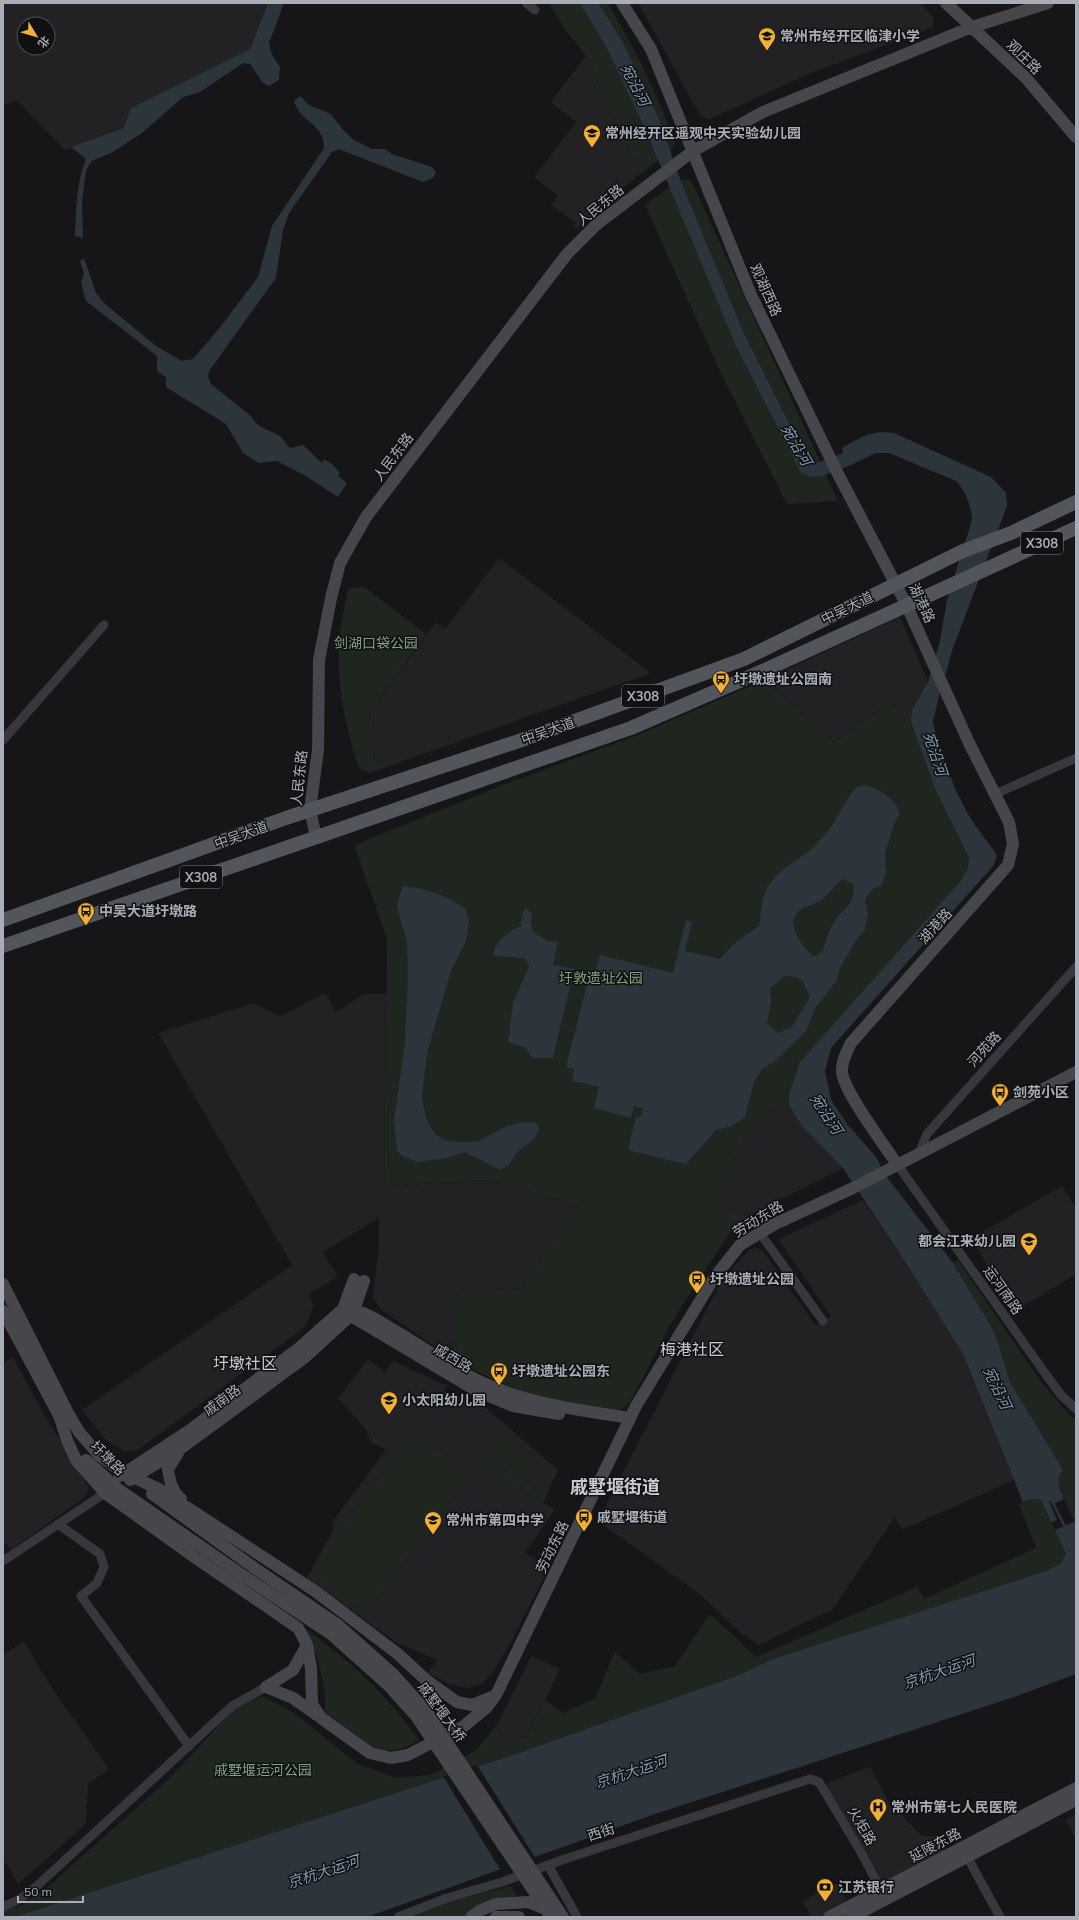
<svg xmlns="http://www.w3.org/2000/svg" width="1079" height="1920" viewBox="0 0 1079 1920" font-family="Mulish,'Noto Sans SC',sans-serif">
<rect width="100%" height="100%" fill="#161618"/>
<path fill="#222225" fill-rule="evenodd" d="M3,3H268L250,49L131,108L123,127L65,150L16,100L3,106ZM24,24H48V48H24Z
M638,3H920L933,17L934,27L806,75L710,119L701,117Z
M586,56L640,174L576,229L573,227L576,223L551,205L558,196L534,177L576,122L550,102Z
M499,558L651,673L392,765L375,762L368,728L370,712L436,622L445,629Z
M900,617L928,682L917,701L911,722L891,703L834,742L764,680Z
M325,993L336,1012L364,994H386L384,1186L488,1180L580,1205L522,1288L459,1293L451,1344L454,1360L383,1311L373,1299L379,1242V1218L323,1252L338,1277L309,1294L314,1305L305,1327L139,1449L126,1452L107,1441L82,1410L292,1265L158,1033L254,1003L280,1016Z
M789,1105L801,1125L843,1168L748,1216L722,1209L737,1150L770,1110Z
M1062,1186L1076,1208V1274L1015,1311L995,1281L972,1238Z
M863,1200L906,1263L963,1354L1014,1480L902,1530L895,1517L833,1609L759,1645L742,1634L698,1593L598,1521L723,1278L750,1249L757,1248L763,1251L816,1326L831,1316L780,1242L779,1239Z
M13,1357L44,1414L89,1488L85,1497L12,1549L3,1543V1363Z
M368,1359L385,1372L393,1361L447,1386L444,1391L485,1407L558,1470L543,1503L555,1509L525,1553L549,1567L511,1642L493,1672L482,1684L467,1688L449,1684L428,1673L437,1660L397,1643L307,1578L333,1530V1521L386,1450L370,1442L367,1431L338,1398Z
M24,1641L48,1682L109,1769L88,1784L86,1824L18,1884L6,1863L3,1864V1655Z
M531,1656L560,1669L527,1737L502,1745L496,1726Z
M870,1767L893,1810L896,1809L921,1835L937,1837L945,1852L886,1882L879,1877L861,1843L826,1786L829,1782Z
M1076,1814V1840L1066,1820Z
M836,1883L848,1903L820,1917H811L802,1901Z"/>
<path fill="#1e261f" d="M549,3H608C634,48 658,94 675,143L670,152L640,174L586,56L565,29Z
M681,179L691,180L838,501L787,504L722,376L645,205Z
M363,586L426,634L370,712L368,728L375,762L392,765L369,773L359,768C344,724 335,678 340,632C342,618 345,603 348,589Z
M764,680L834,742L891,703L911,722L936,791L970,857L968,869L958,884L809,1070L816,1103L789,1105L770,1110L737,1150L723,1209L748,1216L729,1234L674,1318L630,1402L622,1409L611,1411L528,1394L495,1380L454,1360L450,1330L459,1292L522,1288L579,1205L488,1180L384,1186L387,939L354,845L508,783L638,735Z
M958,1260L1041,1382L1068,1413L1076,1420V1527L1059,1486L1058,1476L1063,1470L1010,1382L995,1333L953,1263Z
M503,1437L517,1448L495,1477L480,1465Z
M414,1444C435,1444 452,1455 456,1477L465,1465L473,1471L364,1615L357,1609L361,1602C330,1604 309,1580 324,1550L401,1451Z
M522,1452L537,1464L514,1492L500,1480Z
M529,1482L535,1487L524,1499L518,1495Z
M537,1488L543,1493L532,1505L527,1501Z
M1031,1499H1039L1043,1504L1066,1554L1062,1564L1049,1570L773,1659L739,1675L507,1757L14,1917H3V1911L17,1907L43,1891L167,1781L232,1711L262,1696L294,1713L358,1764L396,1778L430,1775L475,1751L496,1726L502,1744L527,1737L545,1700L563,1713L595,1698L615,1652L640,1674L675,1666L710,1614L756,1657L917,1587L924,1599L1036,1548L1019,1504Z
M304,1628C351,1662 385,1692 419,1740C379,1766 356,1737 325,1714V1691L317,1657Z
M511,1886L517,1896C497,1899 478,1902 463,1917H412L451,1901Z"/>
<path fill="#2c353c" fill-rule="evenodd" d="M268,3H284L269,43L272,55L280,67L279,80L269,86L263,83L250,64L243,63L200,92L183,97L142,133L111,153L92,161L86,170L82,202L83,238L75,236C76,210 76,183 86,159L71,147L123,128L131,108L250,49Z
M580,3H598L622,41L658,117L683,187L745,336L808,462L817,463L843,453L842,448C862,437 871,430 894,433L991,477L1006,493L1007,506L953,648L939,696L933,722L939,749L957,793L972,821L997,855L994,865L831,1048L825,1071L831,1100L848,1125L876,1157L886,1176L953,1263L995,1333L1010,1382L1063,1470C1054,1479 1060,1488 1064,1499L1053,1504L1051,1501H1049L1057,1520L1051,1522L1043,1504L1039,1499H1031L1023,1502L963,1354L906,1263L843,1168L801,1125L789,1105V1095L800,1062L958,884L968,869L969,857L936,791L911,722L912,710L928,682L940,641L947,600L972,520C971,504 966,492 956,481L889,453H875L849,466L822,476L812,477L801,473L736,346L646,131L607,48Z
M300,96L309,105L331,114L344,131L354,140L372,149H385L392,154L432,167L436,172L434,177L423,182L339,149L332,152L289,213L283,230L276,278L209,371L208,377L211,384L251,416C257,430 271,429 282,438C285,441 286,445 290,448L303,445L322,463L324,459L333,465L340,473L338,476L347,483L338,497L304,475L277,461L259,463L243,453L226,424L166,387V377L157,371V356L86,301L81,283L84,274L80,261L84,258L96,293L104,303L156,346L182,361L193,359L222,325L258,277L272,226L324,148C325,123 299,122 294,101Z
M865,785C880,789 894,798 900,813L895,822L885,852L886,872L882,885L873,889L865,899L868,914L865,929L854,943L839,970L837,980L816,1007L806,1031L775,1061L762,1069L754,1082L745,1117L730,1127L716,1130L686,1164L628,1150L636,1117H641L643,1108L634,1106L631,1118L594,1108L599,1087L572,1081L574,1069L566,1067L589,976L594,977L600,955L673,973L686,920L692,922L685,951L720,959L737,941L759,926C761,915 761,902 765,893C772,873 794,863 809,851C816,845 822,837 828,831C839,817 845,801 856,787ZM842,879L854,884C854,904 847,905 836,919C829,929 826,940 823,951L814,957C803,947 783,924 800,910C805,905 814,906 820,901C828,895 834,886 842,879ZM784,976L797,977L803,982L810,997L792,1027L778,1033L767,1023L771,1004L770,988Z
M403,886C427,888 445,896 465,908L469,921L466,941L451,971L427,1053L422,1097L426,1118L434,1133L444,1140L459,1142H477L507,1126L525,1122L537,1123L539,1130L533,1140L517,1152L509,1165L500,1170L465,1152L446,1158L418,1162L402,1156L397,1151L394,1121L405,1043L408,977L407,941L399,915L397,904Z
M525,908L532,913L531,923L533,932L548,941L558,942L553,965L574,969L553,1058H532L526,1048L508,1042L513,1003L529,967L526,959C515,956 504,958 493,955C496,939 507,933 521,926L522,916Z
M1074,1522L1076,1527V1674L1011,1698L655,1814L367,1917H14L507,1757L739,1675L773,1659L1049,1570L1061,1564L1066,1554L1055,1530Z"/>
<path fill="#161618" d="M477,1765L536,1859L501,1871L443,1776Z"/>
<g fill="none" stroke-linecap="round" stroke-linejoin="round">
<path stroke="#2c353c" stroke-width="2.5" d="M1052,1501L1066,1529"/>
<path stroke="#37383d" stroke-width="9" d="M526,3L535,10
M3,740L104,625
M993,795L1076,758
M919,1153L927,1134L1076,967
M897,1164L1047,1376L1061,1395L1076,1409
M760,1233L823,1321
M58,1524L100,1554L104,1567L97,1583L81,1596L189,1746
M3,1561L105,1493
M964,1851L1000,1917
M548,1865L577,1917
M3,1907L20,1899L38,1885L232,1706L266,1687
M398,1917L447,1898L502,1882L562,1860L810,1779L819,1782L858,1847L881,1890"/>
<path stroke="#45474d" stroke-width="12" d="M622,3L651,49L751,295L837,472L906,604L970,745L1009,822L1013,844L1008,865L851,1043C847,1051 841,1063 842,1072C844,1092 884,1145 897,1164
M946,3L1026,78L1076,137
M316,837L310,810L318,750L319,660L331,598L340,563L366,517L567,254L596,225L693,151L763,112L972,27L1048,3
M3,1284L68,1413L79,1432L100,1456L129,1477
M348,1310C363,1310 379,1321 392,1329C422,1346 451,1368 483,1383C530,1404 580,1410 630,1418
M3,1311L63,1423
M348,1314L479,1392L513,1406L559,1414
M59,1415L67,1440L76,1460L105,1493L193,1556L298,1628L307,1645L311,1668L312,1704L321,1718L370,1753L391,1758L408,1755L464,1726L487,1707L496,1695L636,1406L714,1278L740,1245L775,1224L853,1188L1076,1072
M178,1453L168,1469C170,1481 171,1491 181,1499
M86,1460L118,1489L245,1577
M124,1473L159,1489L315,1591L398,1654L425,1679L457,1702L472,1705L494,1696
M120,1476L190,1430L299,1348L343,1309L354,1279
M130,1480L180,1449L304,1358L350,1316L354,1310L364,1281
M152,1494L253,1567
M266,1687L293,1698L317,1715
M266,1687L293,1670L307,1645
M471,1917L479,1911L496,1904L528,1902L550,1911
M496,1917H519
M829,1917L1076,1788
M852,1917L1076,1800"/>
<path stroke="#53555c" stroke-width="14" d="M3,920L286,818L528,738L744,659L963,551L1011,533L1076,502
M3,946L631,728L765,670L1076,528"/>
<path stroke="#45474d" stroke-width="12" d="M253,1567L338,1625L394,1675L427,1712L563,1917
M245,1577L331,1634L388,1685L416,1716L551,1917"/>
</g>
<defs>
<g id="school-pin" transform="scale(0.9)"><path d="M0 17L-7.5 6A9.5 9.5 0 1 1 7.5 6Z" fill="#f2b134" stroke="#111113"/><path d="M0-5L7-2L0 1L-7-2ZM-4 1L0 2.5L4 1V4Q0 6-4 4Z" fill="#111"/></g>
<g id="bus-pin" transform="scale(0.9)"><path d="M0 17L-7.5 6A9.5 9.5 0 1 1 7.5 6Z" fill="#f2b134" stroke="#111113"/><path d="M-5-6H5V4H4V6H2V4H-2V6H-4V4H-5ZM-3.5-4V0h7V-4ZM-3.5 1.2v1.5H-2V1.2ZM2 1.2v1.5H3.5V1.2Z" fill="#111"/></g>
<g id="hospital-pin" transform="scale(0.9)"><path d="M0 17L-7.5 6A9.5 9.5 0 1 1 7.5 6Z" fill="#f2b134" stroke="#111113"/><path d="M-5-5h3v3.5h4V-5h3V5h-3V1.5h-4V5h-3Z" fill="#111"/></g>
<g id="bank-pin" transform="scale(0.9)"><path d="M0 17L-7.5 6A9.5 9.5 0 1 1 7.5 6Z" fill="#f2b134" stroke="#111113"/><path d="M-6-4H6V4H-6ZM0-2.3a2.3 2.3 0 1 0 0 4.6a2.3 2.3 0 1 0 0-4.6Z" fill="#111"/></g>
</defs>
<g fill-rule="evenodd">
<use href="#school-pin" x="767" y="36"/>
<use href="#school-pin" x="592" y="133"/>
<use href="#bus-pin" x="721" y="679"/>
<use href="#bus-pin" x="86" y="911"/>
<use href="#bus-pin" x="1000" y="1092"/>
<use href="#school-pin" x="1029" y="1241"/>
<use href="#bus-pin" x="697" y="1279"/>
<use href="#bus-pin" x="499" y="1371"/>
<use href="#school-pin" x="389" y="1400"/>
<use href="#bus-pin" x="584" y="1517"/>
<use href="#school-pin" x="433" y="1520"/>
<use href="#hospital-pin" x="878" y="1807"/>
<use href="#bank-pin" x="825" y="1887"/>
</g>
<g text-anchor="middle" stroke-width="3" stroke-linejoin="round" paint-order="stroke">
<g fill="#111113" stroke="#7b7e86" stroke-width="1">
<rect x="1021" y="532" width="42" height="22" rx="3"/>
<rect x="622" y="685" width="42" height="22" rx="3"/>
<rect x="180" y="866" width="42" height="22" rx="3"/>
</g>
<g font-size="13" font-weight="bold" fill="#a8adb8">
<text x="1042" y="548">X308</text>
<text x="643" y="701">X308</text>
<text x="201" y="882">X308</text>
</g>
<g font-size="14" font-weight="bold" fill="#a8adb8" stroke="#111113" text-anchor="start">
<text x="780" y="41">常州市经开区临津小学</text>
<text x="605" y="138">常州经开区遥观中天实验幼儿园</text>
<text x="734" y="684">圩墩遗址公园南</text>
<text x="99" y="916">中吴大道圩墩路</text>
<text x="1013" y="1097">剑苑小区</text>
<text x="1016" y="1246" text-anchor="end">都会江来幼儿园</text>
<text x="710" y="1284">圩墩遗址公园</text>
<text x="512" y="1376">圩墩遗址公园东</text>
<text x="402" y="1405">小太阳幼儿园</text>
<text x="597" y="1522">戚墅堰街道</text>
<text x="446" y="1525">常州市第四中学</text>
<text x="891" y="1812">常州市第七人民医院</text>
<text x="838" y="1892">江苏银行</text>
</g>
<g font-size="14" fill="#a8adb8" stroke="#111113">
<text transform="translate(1024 57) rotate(44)" y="5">观庄路</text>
<text transform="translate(600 205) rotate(-39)" y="5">人民东路</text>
<text transform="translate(766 290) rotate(66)" y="5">观湖西路</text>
<text transform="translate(393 457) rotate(-53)" y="5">人民东路</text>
<text transform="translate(922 603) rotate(65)" y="5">湖港路</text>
<text transform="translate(847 608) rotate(-26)" y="5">中吴大道</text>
<text transform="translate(548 731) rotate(-20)" y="5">中吴大道</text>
<text transform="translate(299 778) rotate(-84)" y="5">人民东路</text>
<text transform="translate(241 835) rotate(-20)" y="5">中吴大道</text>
<text transform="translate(935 926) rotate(-48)" y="5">湖港路</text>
<text transform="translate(984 1049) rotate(-48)" y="5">河苑路</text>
<text transform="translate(758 1219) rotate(-31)" y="5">劳动东路</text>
<text transform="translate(1003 1290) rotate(55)" y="5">运河南路</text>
<text transform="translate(453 1358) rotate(31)" y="5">戚西路</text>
<text transform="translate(222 1400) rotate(-36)" y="5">戚南路</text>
<text transform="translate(108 1458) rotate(45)" y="5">圩墩路</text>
<text transform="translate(552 1547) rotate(-64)" y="5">劳动东路</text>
<text transform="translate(442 1712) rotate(54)" y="5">戚墅堰大桥</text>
<text transform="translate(862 1826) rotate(60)" y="5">火炬路</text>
<text transform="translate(601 1832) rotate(-18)" y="5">西街</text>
<text transform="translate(935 1845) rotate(-28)" y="5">延陵东路</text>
</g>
<g font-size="14" fill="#7fa381" stroke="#111113">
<text x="376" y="648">剑湖口袋公园</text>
<text x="601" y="983">圩敦遗址公园</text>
<text x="263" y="1775">戚墅堰运河公园</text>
</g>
<g font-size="15" font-style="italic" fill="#7f9bb3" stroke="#111113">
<text transform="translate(635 85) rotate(63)" y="5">宛沿河</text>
<text transform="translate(796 445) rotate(59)" y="5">宛沿河</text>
<text transform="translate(935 754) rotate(71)" y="5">宛沿河</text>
<text transform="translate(826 1114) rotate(57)" y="5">宛沿河</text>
<text transform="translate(997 1388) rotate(64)" y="5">宛沿河</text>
<text transform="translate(939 1672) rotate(-19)" y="5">京杭大运河</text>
<text transform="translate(631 1772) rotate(-18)" y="5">京杭大运河</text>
<text transform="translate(323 1872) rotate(-18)" y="5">京杭大运河</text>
</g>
<g font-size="16" fill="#c9ccd4" stroke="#111113">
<text x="692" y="1355">梅港社区</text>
<text x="245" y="1369">圩墩社区</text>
</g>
<g font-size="18" font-weight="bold" fill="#c9ccd4" stroke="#111113">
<text x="615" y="1493">戚墅堰街道</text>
</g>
</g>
<rect width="1079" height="1920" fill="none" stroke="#a8adb8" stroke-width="8"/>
<g transform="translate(36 36) rotate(128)"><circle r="19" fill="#111113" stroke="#4d4f55"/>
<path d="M0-3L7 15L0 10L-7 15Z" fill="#f2b134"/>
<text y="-6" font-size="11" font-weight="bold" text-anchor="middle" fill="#a8adb8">北</text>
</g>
<path d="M18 1896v6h65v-6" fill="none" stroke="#a8adb8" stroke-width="2"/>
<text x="24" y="1896" font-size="12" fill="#a8adb8" stroke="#111113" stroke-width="3" paint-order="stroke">50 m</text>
</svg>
